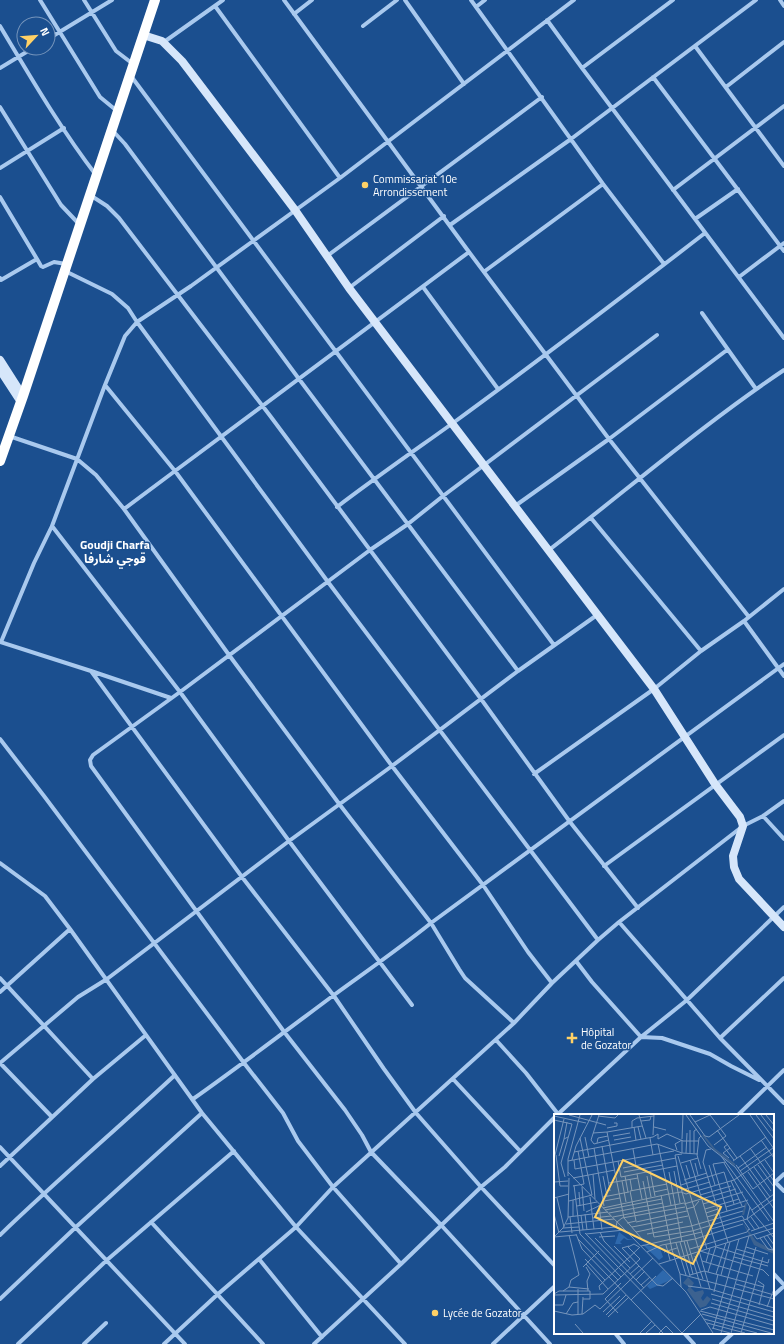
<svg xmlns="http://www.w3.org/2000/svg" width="784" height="1344" viewBox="0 0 784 1344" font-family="'Titillium Web','Noto Sans Arabic',sans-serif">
<rect width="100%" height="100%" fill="#1b4f8f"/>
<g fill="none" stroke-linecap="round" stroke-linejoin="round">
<path stroke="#a9c9ee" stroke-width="4" d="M40,0L100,97L117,111
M84,0L116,51L133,64
M284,0L469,252
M405,0L464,84
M471,0L603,184L664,264
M780,0L784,6
M215,6L340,178
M476,7L485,0
M294,14L312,0
M547,20L582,68L673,0
M0,26C30,76 60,128 96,175
M363,26L397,0
M48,39L112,0
M164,42L223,0
M695,46L784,166
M0,68L33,48
M582,68L784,338
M131,76L554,645
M653,77L784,251
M726,87L784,42
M0,107L61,205L79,224
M113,131L125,144L299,379L518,671
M0,168L64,128
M673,190L784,106
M90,195L107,206L119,218L271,417L481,699L570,822L638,908
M0,197L37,259
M695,219L738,189
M450,225L571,139L756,0
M327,256L542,97
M65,271L112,294L128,308L137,322L328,582L598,940
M485,271L603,184
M739,277L784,243
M0,278L1,280L37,259L41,266L43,267L54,262L66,264
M423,287L498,389
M349,288L444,216
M702,313L756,389
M105,385L175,471L469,252L609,439L749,617
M9,436L77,459L96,475L124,509L229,655L340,805L431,923L459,969L465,978L514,1023
M515,506L609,439L727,350
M337,507C375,478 414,451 453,423C538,361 622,297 705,233
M124,509L175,471L392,766L483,885L528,952L552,983
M591,518L701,651
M52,526L180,692L289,841L412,1005
M549,550C627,490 702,425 784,370
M744,621L784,676
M0,642L91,671L171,698
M1,642L34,563L52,526L105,385L125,336L137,322L191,286L340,178L574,0
M91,671L242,877L334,996L384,1069L416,1113L481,1187L555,1266
M0,739L44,796L244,1063L283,1113L298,1141L333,1187L401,1264
M534,774L654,689L701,651L744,621L784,589
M763,816L784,839
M0,863L45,896L70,929L202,1113L296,1227L405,1344
M604,866L784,735
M619,922L720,1038L784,1103
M576,961L592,982L641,1037L662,1038L710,1054L731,1066L759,1080
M0,978L93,1079
M0,992L70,929
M720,1038L784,978
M496,1040L526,1073L558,1114
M0,1063L78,997L107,979L289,841L392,766L518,671L597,615
M0,1063L52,1117
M453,1079L520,1151
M193,1099C241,1065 287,1030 334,995C367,971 400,948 431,923L784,664
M557,1115L641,1037L687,1000L784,907
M738,1115L784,1070
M0,1147L185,1344
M0,1166L93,1079L146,1035
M773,1180L784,1191
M773,1184L784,1174
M151,1222L263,1344
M0,1235C57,1180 117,1129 175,1075
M259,1259L322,1337
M773,1273L784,1285
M773,1296L784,1286
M0,1299L76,1227L202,1113
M615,1333L624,1344
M684,1333L694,1344
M18,1344L107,1260L234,1151
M84,1344L106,1323
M164,1344L218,1294L296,1227L333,1187L514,1023L552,983L598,940L619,922L743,826L763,816L784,801
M314,1344L401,1264L481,1187L505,1167L555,1117
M493,1344L555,1286
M550,1344L442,1226L371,1152L362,1135L345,1110L285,1033L91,766L90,760L93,755L180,692L370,550L408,524L443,496L657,335
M721,1344L733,1333"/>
<path stroke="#d6e6fa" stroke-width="8" d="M143,35L162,41L182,61L295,210L349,288L654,689L715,784L740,817L743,826L733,856L734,867L739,879L784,927
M0,360L23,396
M0,370L19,399"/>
<path stroke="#fff" stroke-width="10" d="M0,461L23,396L155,0"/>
</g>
<g fill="#ffd166" stroke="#1b4f8f" stroke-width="1.5">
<circle cx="365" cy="185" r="4"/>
<path d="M570 1032h4v4h4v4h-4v4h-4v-4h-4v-4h4z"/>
<circle cx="435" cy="1313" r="4"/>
</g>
<g text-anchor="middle" stroke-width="3" stroke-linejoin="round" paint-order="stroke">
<g font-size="11" fill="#fff" stroke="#1b4f8f" text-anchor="start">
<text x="373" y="183">Commissariat 10e<tspan x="373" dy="13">Arrondissement</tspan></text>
<text x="581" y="1036">Hôpital<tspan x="581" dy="13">de Gozator</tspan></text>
<text x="443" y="1317">Lycée de Gozator</text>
</g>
<g font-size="12" font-weight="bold" fill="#fff" stroke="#1b4f8f">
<text x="115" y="549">Goudji Charfa<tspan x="115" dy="14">قوجي شارفا</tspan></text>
</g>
</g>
<g transform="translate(554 1114)">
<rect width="220" height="220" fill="#1b4f8f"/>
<path d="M65,118L74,125L80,126H73L70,124L66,128L68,130H61ZM88,130L106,134L109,143L105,146ZM109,156L119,165L96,175L93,172Z" fill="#2e69ad"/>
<path d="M189,109L202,127L220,137V140L200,131ZM134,163L140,169L137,174L141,178L149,176L150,179L147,184L149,187L153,182L157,185L152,192L146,194L133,176L135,173L129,169Z" fill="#3c6290"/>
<path fill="none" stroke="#3c6290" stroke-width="2" d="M149,21L160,35L181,51M189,101L192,89"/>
<path fill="none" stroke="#7695bc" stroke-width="1" d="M15,1L52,11M85,1L92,24M132,1L154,32L181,53L220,108M136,1L151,22L155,23L185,1M156,1L172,22L160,31M196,1L220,35M202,1L220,25M207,1L220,18M212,1L220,11M0,2L32,9M44,2L61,4L64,1M0,6L18,10L7,49L11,63M87,7L96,6L97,2M13,8L10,25L14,23M141,8L156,1M80,13L82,26M84,13L87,25M100,13L112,16M53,14L63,12V9H60M78,14V7L83,4L100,2M163,16L183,44M53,18L88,12M39,19L53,18L70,104L88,125M99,21L100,1M59,22L76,19M31,23L35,43M96,24L99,41M128,25L129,1M37,26L45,1M37,26L40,30L55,26M60,26L77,23M207,26L220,44M43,29L44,24L54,22M104,30L117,91M174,30L170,33L180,46M48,32L56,77M40,34L50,92M196,34L220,67M79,35L82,52M157,35L152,36L149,48L174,128M123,36L121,30L128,26V39M20,38L99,23L104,20V25L113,20L129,27H145M132,39L133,19M136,39V16M140,39V17L143,15M128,40L121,41L128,78L156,175L220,194M1,41L10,5M2,41L6,72H14M5,42L10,25M124,42L153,135M167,42L215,107M186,42L212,23M175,44L169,39L176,34M18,46L22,32L38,1M20,46L21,55L120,37M136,46L162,132L154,158M211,46L220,59M14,47L103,30L128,39L144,40M64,47L67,63M179,47L186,42L216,83M172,48L159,50L173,97M127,49L144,44M141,49L144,61M170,49L200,100M132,51L136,64M155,51L161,71M182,51L199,75L220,59M204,51L220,73M200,53L217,77M69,54L122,44M184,54L213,33M147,55L143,41L145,24L147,22M96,57L101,82M120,57L126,89M186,57L219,34M14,58L132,178L159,219M70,58L109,51M115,58L128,128M194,58L220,95M39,60L41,85M83,60L88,85M14,62V45L26,1M49,62L53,82M71,62L74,78M93,62L97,83M67,63L123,52M19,64L61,56M76,65L78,77M130,66L153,59M68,67L72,88M89,67L100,123L138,117L188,102L190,105M177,67L188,92M0,68L14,67M55,69L84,64M20,71L26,120L67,163M127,71L170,58L180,90M19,72L30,70L24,37M28,73L30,97M128,76L156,68M25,78L26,92M100,78L114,75M107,81L118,136L126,160L220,185M146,81L177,72M36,83L40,115M49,83L75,78M0,84L15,80M3,84L10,113M19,86V102M15,87L38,81L26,24M50,87L66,84M130,90L182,75M149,90L189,78M45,91L48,116M23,92L43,88M172,93L194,86M49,94L115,80L127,78L132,80L180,66L220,39M132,95L140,93L145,87M151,95L185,85M51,96L108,85M198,96L220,80M32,98L47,91M55,99L109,89M152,99L164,95M0,100L5,119M31,100L33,116M200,100L220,124M27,101L29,116M14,103L54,98M16,103L18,119M59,103L130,89M153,103L191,92M197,103L205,114M39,104L57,102M193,105L201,116M193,105L196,93M189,106L196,116M63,108L68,104L131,93M82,108L133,97M73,109L82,107L76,77L113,70M12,110L60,105M78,113L134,102M9,114L25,113M157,115L193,105L220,85M197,117L220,109M6,118L62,113L63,108M46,118L50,127L76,154M82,118L129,108M31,119L128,219M22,120L28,135L109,219M32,120L70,116M93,120L137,112L189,97M200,121L203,125L220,119M213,121L220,131M0,123L22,121M0,123L9,114L14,104L15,64M45,123L61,122M210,123L219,136M41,124L90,174M206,124L214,135L219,136M24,125L64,166M130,127L139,160M133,127L147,173M126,128L136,162M122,129L132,161M112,131L116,146M60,132L76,148M75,132L68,134L103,171L109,172L119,164M87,132L148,118M162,133L214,149L215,145M192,133L214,140M136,135L193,118L195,115M182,135L200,140M146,137L209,156L215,162M93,138L108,131L141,125L189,110M110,138L123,134M141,142L149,165M180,143L214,152M31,145L51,166M148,147L199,162M152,148L156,134M32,150L54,175M105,150L220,114M29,153L45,137M32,153L36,160L33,167L34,177M76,160L85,152M126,160L127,173M162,160L172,129M136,161L150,157L210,173M167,161L176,128M82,166L91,157M204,167L210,171L205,191M182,170L220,181M87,171L96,163M134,172L156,175M15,173L35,175M24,175V177H36V185H29M46,176L45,172L86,133M9,177L15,173L17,166L25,161L15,121M160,178L164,160M0,180L5,177H24V200M157,180L220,198M0,181L49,180L86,145L74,133L80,130L85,133M158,185L220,203M77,186L102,162M157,189L220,207M0,191H9L12,181M213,193L220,175M46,195L99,144M147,196L156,193L219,211M0,197L18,201L29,200L41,191L46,195M146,197L220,216M49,198L66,182M64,199L51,185L67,169M12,200L19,189L24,188M28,200L29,183M148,200L217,219M52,201L72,181M54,203L75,183M150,205L203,219M153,209L191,219M21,210L29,219M158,214L176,219M159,215L185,125M86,219L98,207M92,219L101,211M105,219L112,212L119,219M128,219L147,200M167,219L195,122M177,219L202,133M187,219L209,143"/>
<path fill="#ffd166" fill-opacity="0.15" stroke="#ffd166" stroke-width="2" d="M69,46L167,93L139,150L41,103Z"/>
<rect width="220" height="220" fill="none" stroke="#fff" stroke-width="2"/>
</g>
<g transform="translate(36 36) rotate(64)"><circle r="19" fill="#1b4f8f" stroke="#7695bc"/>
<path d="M0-3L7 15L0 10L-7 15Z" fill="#ffd166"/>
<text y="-6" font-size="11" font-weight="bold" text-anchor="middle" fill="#ffffff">N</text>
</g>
</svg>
